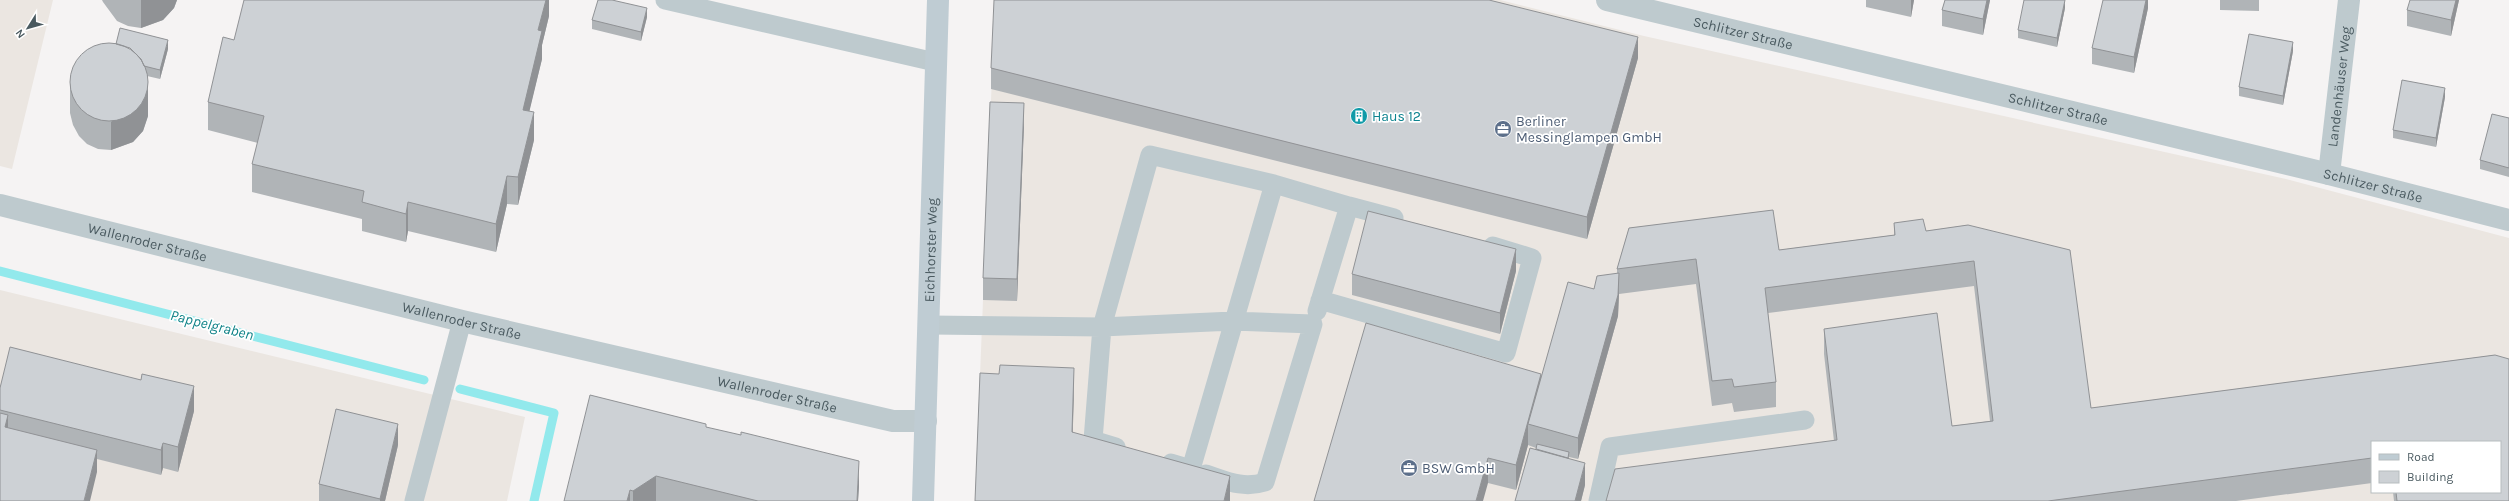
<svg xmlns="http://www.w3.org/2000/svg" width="2509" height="501" viewBox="0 0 2509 501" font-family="Karla,sans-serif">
<rect width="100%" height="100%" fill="#f5f3f3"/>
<path fill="#ebe6e1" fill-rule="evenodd" d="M0,0H53L12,169L0,166Z
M995,0H1500L1644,36L2286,179L2509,238V501H975ZM2372,442H2500V492H2372Z
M0,290L525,417L507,501H0Z"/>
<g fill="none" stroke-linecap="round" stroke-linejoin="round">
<path stroke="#92e9ec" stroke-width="9" d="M0,271L424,380
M460,389L554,413L534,501"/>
<path stroke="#becace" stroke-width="19" d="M665,0L935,62
M1274,184L1349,206L1317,311
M1349,206L1394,218
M1320,300L1506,353L1532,258L1493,246
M930,325L1102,327L1150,155L1274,184L1191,469L1171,463
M1116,447L1093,440L1102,327L1233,321L1313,324L1265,482C1243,489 1227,481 1206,474
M414,501L462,321
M1598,501L1610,447L1805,420"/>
<g stroke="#becace" stroke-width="22">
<path id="s1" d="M1607,0L2329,174L2509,220"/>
<path id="s2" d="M2329,174L2349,0"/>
<path id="s3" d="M0,205L462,321L893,421H926"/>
</g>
<path stroke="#bfccd3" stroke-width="22" id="s4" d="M923,501L938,0"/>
</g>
<path fill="#b0b4b7" d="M102,0H177L174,8L163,20L141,28L128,26L117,21L103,2Z
M549,0V16L542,45V59L529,111L534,140L518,205L507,204L496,252L408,231L406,242L362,231V219L252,192V164L258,143L208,130V102L234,40Z
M1866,0H1914L1911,17L1866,7Z
M1945,0H1990L1983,35L1942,26V10Z
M2148,0V8L2134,73L2092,64V48Z
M2220,0H2259V11L2220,10Z
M2459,0L2451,36L2407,26V10Z
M2065,8L2057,47L2018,38V30Z
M647,17L641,41L592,29V20Z
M168,49L160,79L147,76L148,116L143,131L133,142L111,150L98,149L87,144L79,136L73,125L70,113V84Z
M2293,51L2283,105L2239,96V87Z
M1638,58L1587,239L991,89V68Z
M2445,97L2436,147L2393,138V130Z
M2509,118V177L2480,169V160Z
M1024,124L1017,301L983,300V278Z
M1894,223L1926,231L1968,225L2091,408L2495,355L2509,501H2394L2393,492H2500L2372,442V483L2236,501H1606L1834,441L1824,354V329L1952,426L1990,421L1974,286L1768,313L1776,382V407L1734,412L1732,403L1712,406L1696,284L1619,294L1618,316L1578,459L1569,457V459L1585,485L1581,501H1515L1536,448L1528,445L1516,490L1488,483L1314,501L1541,377L1594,289L1617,273V269L1629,228L1779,250L1894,235Z
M1516,271L1500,334L1352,295V274Z
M141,380L194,411L178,472L163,468L161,475L97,459V472L0,501V410Z
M706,427L859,486L858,501H564Z
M398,445L385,501H319V484Z"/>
<path fill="#909295" d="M141,0H177L174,8L163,20L141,28Z
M546,0H549V16L542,45V59L523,138V110L538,30Z
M1911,0H1914L1911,17Z
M1987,0H1990L1983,35V19Z
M2065,0V8L2057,47V38Z
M2146,0H2148V8L2134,73V57Z
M2456,0H2459L2451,36V20Z
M647,8V17L641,41V32Z
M1638,37V58L1587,239V217Z
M168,40V49L160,79V70Z
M2293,42V51L2283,105V96Z
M148,88V116L143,131L133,142L111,150V122Z
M2445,88V97L2436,147V138Z
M1024,103V124L1017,301V279Z
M534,112V140L518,205V177Z
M507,176V204L496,252V224Z
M408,202V231L406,242V214Z
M1516,249V271L1500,334V313Z
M1619,273V294L1618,316L1578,459V438Z
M1074,368V392L1072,457V432Z
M1541,374V399L1528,424V445L1516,490V465Z
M194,386V411L178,472V447Z
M8,415V437L5,427Z
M398,424V445L385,501H380V499Z
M163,443V468L161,475V450Z
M97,450V472L90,501H84Z
M1488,458V483L1483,501H1476Z
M859,461V486L858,501H857Z
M1585,463V485L1581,501H1575Z
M656,476V501H633V491Z
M1230,476V501H1224Z
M630,490V501H627Z"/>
<path fill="#cdd1d5" stroke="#909295" d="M244,0H546L538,30L542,31L523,110L534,112L518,177L507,176L496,224L408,202L406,214L362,202L364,191L252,164L264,116L208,102L223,37L234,40Z
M598,0H612L647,8L641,32L592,20Z
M994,0H1489L1638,37L1587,217L991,68Z
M1945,0H1987L1983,19L1942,10Z
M2024,0H2065L2057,38L2018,30Z
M2103,0H2146L2134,57L2092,48Z
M2410,0H2456L2451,20L2407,10Z
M120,28L168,40L160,70L144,66L141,59L130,48L116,44Z
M2249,34L2293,42L2283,96L2239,87Z
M70 82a39 39 0 1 1 78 0a39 39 0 1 1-78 0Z
M2402,80L2445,88L2436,138L2393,130Z
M990,102L1024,103L1017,279L983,278Z
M2492,114L2509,118V168L2480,160Z
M1773,210L1779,250L1895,235L1894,223L1923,219L1926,231L1968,225L2070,250L2091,408L2495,355L2509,359V501H2397L2396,492H2500V442H2372V458L2048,501H1606L1615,469L1837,440L1824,329L1937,313L1952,426L1993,421L1974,261L1765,288L1776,382L1734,387L1732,379L1712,381L1696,259L1617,269L1629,228Z
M1368,211L1516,249L1500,313L1352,274Z
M1619,273L1618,295L1578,438L1528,424L1568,282L1594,289L1597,276Z
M1366,323L1541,374L1516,465L1488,458L1476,501H1314Z
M10,347L141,380L142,374L194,386L178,447L163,443L161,450L0,410V388Z
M1000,365L1074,368L1072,432L1230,476L1224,501H975L980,373L999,374Z
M590,395L706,424V427L741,435V432L859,461L857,501H758L656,476L633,491L630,490L627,501H564Z
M336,409L398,424L380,499L319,484Z
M0,413L8,415L5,427L97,450L84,501H0Z
M1537,444L1569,452L1568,458L1536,449Z
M1530,448L1585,463L1575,501H1515Z"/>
<defs>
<g id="building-disc" transform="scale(0.9)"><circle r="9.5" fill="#0f9aa8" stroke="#fff"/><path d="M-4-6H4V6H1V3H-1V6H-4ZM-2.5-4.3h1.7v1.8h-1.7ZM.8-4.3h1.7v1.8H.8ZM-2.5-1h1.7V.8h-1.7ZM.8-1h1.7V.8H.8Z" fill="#fff"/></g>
<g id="office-disc" transform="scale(0.9)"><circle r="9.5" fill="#5c6f8a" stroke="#fff"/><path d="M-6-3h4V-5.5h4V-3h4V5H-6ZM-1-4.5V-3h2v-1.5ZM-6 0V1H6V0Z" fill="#fff"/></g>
</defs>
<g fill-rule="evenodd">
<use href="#building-disc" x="1359" y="116"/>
<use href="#office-disc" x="1503" y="129"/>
<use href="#office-disc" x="1409" y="468"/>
</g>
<g text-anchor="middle" stroke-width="3.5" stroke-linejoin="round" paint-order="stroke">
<g font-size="14" fill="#4a5a60" stroke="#fff">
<text dy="5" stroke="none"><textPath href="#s1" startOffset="140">Schlitzer Straße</textPath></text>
<text dy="5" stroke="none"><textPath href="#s2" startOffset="88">Landenhäuser Weg</textPath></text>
<text dy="5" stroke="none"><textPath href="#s1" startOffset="464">Schlitzer Straße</textPath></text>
<text dy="5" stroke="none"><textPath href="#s1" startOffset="788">Schlitzer Straße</textPath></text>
<text dy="5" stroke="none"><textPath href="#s3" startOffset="152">Wallenroder Straße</textPath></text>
<text dy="5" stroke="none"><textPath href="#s4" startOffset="251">Eichhorster Weg</textPath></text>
<text dy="5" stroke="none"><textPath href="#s3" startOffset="476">Wallenroder Straße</textPath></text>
<text dy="5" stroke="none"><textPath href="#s3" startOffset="800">Wallenroder Straße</textPath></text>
</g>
<g font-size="14" fill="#0d838f" stroke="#fff" text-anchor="start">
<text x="1372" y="121">Haus 12</text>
</g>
<g font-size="14" fill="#4e5e75" stroke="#fff" text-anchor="start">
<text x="1516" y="126">Berliner<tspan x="1516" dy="16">Messinglampen GmbH</tspan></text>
<text x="1422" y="473">BSW GmbH</text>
</g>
<g font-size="15" font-style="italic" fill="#108388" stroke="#fff">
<text transform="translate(212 325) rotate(14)" y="5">Pappelgraben</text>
</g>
</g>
<rect x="2371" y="441" width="130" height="52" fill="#ffffff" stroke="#b7bdbf"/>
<rect x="2379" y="454" width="20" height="6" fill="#bfccd3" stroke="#b7bdbf"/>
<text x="2407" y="461" font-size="12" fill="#4a5a60">Road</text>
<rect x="2379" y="471" width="20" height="12" fill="#cdd1d5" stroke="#b7bdbf"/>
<text x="2407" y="481" font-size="12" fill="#4a5a60">Building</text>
<g transform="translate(28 28) rotate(233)" stroke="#ffffff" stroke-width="3" paint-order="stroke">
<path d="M0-3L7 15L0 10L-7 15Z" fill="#4a5a60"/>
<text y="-6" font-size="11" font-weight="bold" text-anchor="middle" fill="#4a5a60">N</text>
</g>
</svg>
